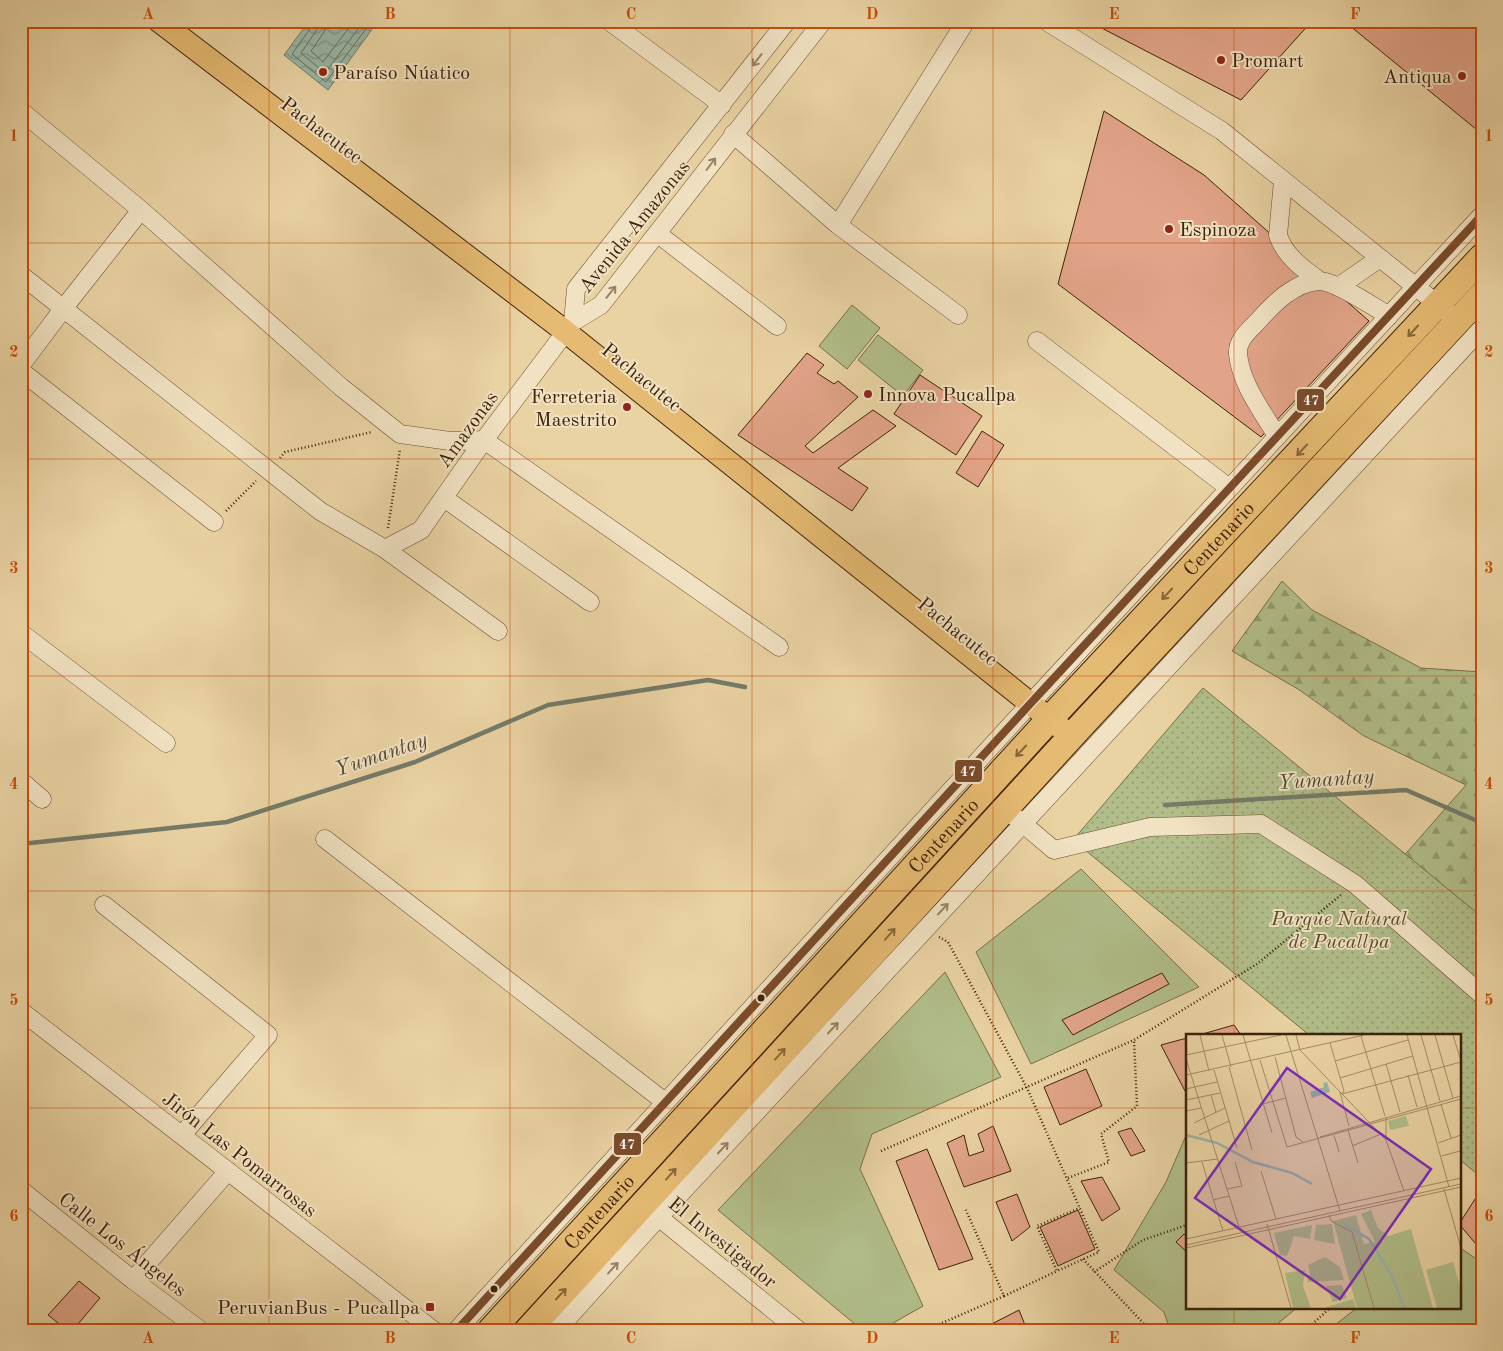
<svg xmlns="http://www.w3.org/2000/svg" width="1503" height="1351" viewBox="0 0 1503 1351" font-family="'Old Standard TT',serif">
<defs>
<pattern id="forest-firs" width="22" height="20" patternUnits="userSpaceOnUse" patternTransform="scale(1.25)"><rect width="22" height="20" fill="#b1be8a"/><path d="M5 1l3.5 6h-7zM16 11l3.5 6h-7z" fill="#919a6f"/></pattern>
<pattern id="park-dots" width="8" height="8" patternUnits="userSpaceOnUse" patternTransform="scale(1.25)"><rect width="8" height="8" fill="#b1be8a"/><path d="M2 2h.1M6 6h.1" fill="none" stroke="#919a6f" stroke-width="1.8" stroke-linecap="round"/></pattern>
<pattern id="water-waves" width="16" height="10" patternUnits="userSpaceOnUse" patternTransform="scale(1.25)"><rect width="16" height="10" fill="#98b7a8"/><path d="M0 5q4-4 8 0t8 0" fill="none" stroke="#7d9487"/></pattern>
</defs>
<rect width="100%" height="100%" fill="#ead3a3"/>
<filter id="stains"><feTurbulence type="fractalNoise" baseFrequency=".004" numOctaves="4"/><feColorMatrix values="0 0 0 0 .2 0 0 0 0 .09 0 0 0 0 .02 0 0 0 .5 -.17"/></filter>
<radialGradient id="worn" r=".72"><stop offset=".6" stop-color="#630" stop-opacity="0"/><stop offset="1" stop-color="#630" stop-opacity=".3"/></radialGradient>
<path fill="#b1be8a" stroke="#78704a" d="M852,305L880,328L847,369L819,346Z
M878,335L923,370L903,396L858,360Z
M1081,869L1199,987L1031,1064L976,952Z
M945,972L1001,1077L872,1134L860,1169L923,1306L881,1330H862L718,1210Z
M1187,1133V1307H1298L1270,1330H1170L1164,1312L1114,1270L1166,1182Z
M1459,1247L1482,1263V1330H1342L1335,1325L1358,1307H1459Z"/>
<path fill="url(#forest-firs)" stroke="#78704a" d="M1282,581L1312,610L1421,668L1482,672V1158L1459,1035L1273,982L1409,850L1466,785L1364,736L1298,689L1232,651Z"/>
<path fill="url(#park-dots)" stroke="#78704a" d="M1203,688L1482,917V1178L1459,1159V1035H1309L1073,840Z"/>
<path fill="url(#water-waves)" stroke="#747b68" d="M309,21H378L328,90L284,55Z"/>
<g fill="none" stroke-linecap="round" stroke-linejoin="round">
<path stroke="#6b6c58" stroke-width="1" d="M313,21L312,26L292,54L326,82L372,21
M319,21L318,28L301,53L325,73L364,21
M327,21L324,32L311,51L323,62L354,21"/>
<path stroke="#747b68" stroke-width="4.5" d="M1165,805L1406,790L1482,823
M21,844L227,822L415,762L548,705L708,680L745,687"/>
</g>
<path fill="#e2a489" stroke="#3e2209" d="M1088,21H1312L1241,100Z
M1344,21H1482V134Z
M1104,111L1204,175L1369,321L1261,437L1058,284Z
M807,353L824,365L817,373L834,384L838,381L858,397L805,446L813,453L873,410L896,426L838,468L868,488L852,511L738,435Z
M920,375L982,416L956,455L894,414Z
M1482,415V428L1475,422Z
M982,431L1004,445L978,487L956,473Z
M1162,973L1169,984L1073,1035L1062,1020Z
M1234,1025L1241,1035H1199Z
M1187,1038V1091H1185L1161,1045Z
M1086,1069L1102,1106L1060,1125L1044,1087Z
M993,1126L1011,1171L964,1187L947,1143L964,1135L969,1156L984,1151L978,1134Z
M1131,1128L1145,1151L1131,1156L1118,1132Z
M927,1149L973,1259L939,1270L896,1161Z
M1102,1177L1120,1209L1102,1221L1081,1181Z
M1017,1194L1030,1227L1012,1241L996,1202Z
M1477,1196L1482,1200L1481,1250L1459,1224Z
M1078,1210L1095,1249L1058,1266L1040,1227Z
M1184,1234L1187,1236V1252L1176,1242Z
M79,1281L100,1298L73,1330H67L48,1315Z
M1019,1310L1027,1330H980Z"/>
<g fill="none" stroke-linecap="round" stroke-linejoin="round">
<g stroke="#694e30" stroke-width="19">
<path id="minor" d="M609,21L722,105
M1046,21L1222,131L1446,311
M21,111L141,210L341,387L400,434L450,441L484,440L779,647
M733,134L838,225L958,315
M1283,181L1278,235C1284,255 1303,269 1320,281
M838,225L966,21
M658,234L777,326
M21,275L320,511L385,549L498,631
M1338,287L1380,258
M573,322L576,289L787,21
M1037,341L1229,488
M21,365L63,309L141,210
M21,371L214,522
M1277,436C1262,411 1241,384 1238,354C1237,339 1250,330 1259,320C1274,303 1294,283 1318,281C1334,280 1374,307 1389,316
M444,498L590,602
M385,549L421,530L484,440L573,322L601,305L823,21
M21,633L166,743
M21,781L42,799
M1015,817L1054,850L1150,827L1261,824L1355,884L1482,995
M325,839L665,1102
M104,905L268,1035L182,1135
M21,1011L433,1330
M21,1190L133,1280L200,1330
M651,1211L798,1330
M133,1280L228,1171
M457,1330L1030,704L1482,215
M557,1330L658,1218L1482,328"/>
</g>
<g stroke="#3e2209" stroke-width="24">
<path id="major" d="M159,21L566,332L1071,736"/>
</g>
<g stroke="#3e2209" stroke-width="28">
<g id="highway">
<path id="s1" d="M491,1330L1058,710L1482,257"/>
<path d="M528,1330L1080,727L1482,295"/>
</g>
</g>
<path stroke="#3e2209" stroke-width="2.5" stroke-dasharray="1 2.5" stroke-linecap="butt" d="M280,458L285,452L372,432
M226,511L256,481
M388,528L400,449
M939,937L948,942L1027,1088L1099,1252L1057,1271L1037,1226L1080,1208
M881,1151L1134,1040L1257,964L1342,894
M1068,1178L1109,1162L1101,1134L1137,1106L1134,1040
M1459,1194L1462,1192
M1083,1259L1145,1325L1147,1330
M1094,1272L1143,1240L1187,1225
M1004,1296L1057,1271
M1307,1329L1331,1307
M926,1330L1004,1296L965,1208"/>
<use href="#minor" stroke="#f1e2c3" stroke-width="18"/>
<use href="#major" stroke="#e5ba72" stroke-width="22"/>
<use href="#highway" stroke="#e5ba72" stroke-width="26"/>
<g stroke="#f1e2c3" stroke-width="11">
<path id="bus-1" d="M457,1330L1030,704L1482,215"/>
</g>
<use href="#bus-1" stroke="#7a4b2a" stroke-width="8"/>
</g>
<defs><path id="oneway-shaft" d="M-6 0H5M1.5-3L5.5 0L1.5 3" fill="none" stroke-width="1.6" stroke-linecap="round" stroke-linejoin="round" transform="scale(1.25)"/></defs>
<g stroke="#988266">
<use href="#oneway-shaft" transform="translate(757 60) rotate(128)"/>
<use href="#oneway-shaft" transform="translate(711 164) rotate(-53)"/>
<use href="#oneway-shaft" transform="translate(611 292) rotate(-51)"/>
<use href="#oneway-shaft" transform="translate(943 909) rotate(-47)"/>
<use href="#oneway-shaft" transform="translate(833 1028) rotate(-47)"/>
<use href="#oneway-shaft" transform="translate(723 1148) rotate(-47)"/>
<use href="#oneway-shaft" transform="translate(613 1268) rotate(-48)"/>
</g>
<g stroke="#896638">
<use href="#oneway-shaft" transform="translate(1413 331) rotate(133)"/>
<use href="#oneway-shaft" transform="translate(1302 450) rotate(133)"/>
<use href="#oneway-shaft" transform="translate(1167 594) rotate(133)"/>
<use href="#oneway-shaft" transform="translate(1021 751) rotate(133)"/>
<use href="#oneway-shaft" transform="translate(890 934) rotate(-48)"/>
<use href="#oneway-shaft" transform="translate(780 1054) rotate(-48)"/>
<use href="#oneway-shaft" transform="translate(671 1174) rotate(-48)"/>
<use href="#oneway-shaft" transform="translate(561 1294) rotate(-47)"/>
</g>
<path fill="none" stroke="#c64e0b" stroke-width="1" stroke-opacity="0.55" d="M269,21V1330M510,21V1330M752,21V1330M993,21V1330M1234,21V1035M21,243H1482M21,459H1482M21,676H1482M21,891H1482M21,1108H1187M1459,1108H1482M1234,1307V1330"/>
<g fill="#8f2418" stroke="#f1e2c3" stroke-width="2">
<circle cx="1221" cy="60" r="5"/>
<circle cx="323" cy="72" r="5"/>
<circle cx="1462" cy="76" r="5"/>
<circle cx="1169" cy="229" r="5"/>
<circle cx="868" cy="394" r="5"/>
<circle cx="627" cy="407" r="5"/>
<rect x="425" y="1302" width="10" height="10" rx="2.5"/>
</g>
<g fill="#3e2209" stroke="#f1e2c3" stroke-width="2">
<circle cx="761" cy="998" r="4.5"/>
<circle cx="494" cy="1289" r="4.5"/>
</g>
<g text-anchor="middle" stroke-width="4" stroke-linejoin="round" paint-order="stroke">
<g font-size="20" fill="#3e2209" stroke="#f1e2c3" text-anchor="start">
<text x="1231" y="67">Promart</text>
<text x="333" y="79">Paraíso Núatico</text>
<text x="1452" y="83" text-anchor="end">Antiqua</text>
<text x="1179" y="236">Espinoza</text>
<text x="878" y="401">Innova Pucallpa</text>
<text x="617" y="403" text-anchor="end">Ferreteria<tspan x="617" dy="23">Maestrito</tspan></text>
<text x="420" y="1314" text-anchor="end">PeruvianBus - Pucallpa</text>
</g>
<g font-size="20" fill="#3e2209" stroke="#f1e2c3">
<text transform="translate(322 130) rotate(37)" y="7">Pachacutec</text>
<text transform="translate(634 226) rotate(-51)" y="7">Avenida Amazonas</text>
<text transform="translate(642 377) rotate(39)" y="7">Pachacutec</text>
<text transform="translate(467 429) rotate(-54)" y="7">Amazonas</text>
<text dy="7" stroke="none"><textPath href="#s1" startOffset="1075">Centenario</textPath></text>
<text transform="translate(958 631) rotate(39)" y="7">Pachacutec</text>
<text dy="7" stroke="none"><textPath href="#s1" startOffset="670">Centenario</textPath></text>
<text transform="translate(240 1154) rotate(38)" y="7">Jirón Las Pomarrosas</text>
<text dy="7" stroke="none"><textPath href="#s1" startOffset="160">Centenario</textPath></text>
<text transform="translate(723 1242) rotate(39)" y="7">El Investigador</text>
<text transform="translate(123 1244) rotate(38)" y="7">Calle Los Ángeles</text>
</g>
<g font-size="20" font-style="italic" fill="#5b4929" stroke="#f1e2c3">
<text x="1339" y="925">Parque Natural<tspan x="1339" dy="23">de Pucallpa</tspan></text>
</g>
<g font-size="21" font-style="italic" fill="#544731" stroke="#f1e2c3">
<text transform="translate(381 754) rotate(-19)" y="7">Yumantay</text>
<text transform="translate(1326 779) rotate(-4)" y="7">Yumantay</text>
</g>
</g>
<g transform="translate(1186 1034)">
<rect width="275" height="275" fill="#ead3a3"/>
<path d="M220,82L223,92L204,96L202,87ZM146,190L149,210L128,206L130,191ZM126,191L124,205L108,202L101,222L94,221L88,199ZM139,223L154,233L158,246L121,248L124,239L122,231ZM267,228L275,255V274H251L240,236ZM119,236L117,252L125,274H107L99,239ZM156,251L161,264L147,268L140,252ZM167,265L170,274H138Z" fill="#b1be8a"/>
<path d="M185,176L192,194L202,202L225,195L247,274H173L157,214L189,208L175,180Z" fill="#b1be8a"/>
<path d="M170,181L196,274H171L147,187Z" fill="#b1be8a"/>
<path d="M141,48L144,58L126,64L124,58L138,53L137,49Z" fill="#98b7a8"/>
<path fill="none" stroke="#98b7a8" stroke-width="2.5" d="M0,101L31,109L67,128L106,139L126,150M158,190L183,205L207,244L218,274"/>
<path fill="none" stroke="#a58c65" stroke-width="1" d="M14,1L23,37M36,1L45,33M57,1L86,99M100,1L154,177M110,1L114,16L200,106L218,157M221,1L263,153M235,1L254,67M249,1L267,64M267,1L275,27M175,2L199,82M144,9L158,57L156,60L275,28M0,21L95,1M89,23L110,103L117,108M0,25L53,193M74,26L101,113L275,65M149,27L222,6M200,30L214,78M43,33L66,116M28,36L51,114M0,41L178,1M222,41L231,73M154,44L227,22M0,55L31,48M154,58L163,92M25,61L30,78M0,66L34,59M77,70L100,64M255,70L265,104M0,77L15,74M8,89L39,74M162,96L172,129M13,101L43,87M148,101L153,118M134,103L275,62M200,106V84M252,109L275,101M166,112L195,100M256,122L274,117M16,128L37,197M0,129L32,125M75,137L90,185M41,155L56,152L49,128M258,155L275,214M27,166L43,162M143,181L145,187L166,198L188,274M81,190L105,274M0,205L275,144M0,211L275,150M0,214L275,153"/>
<path fill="#7b2cbf" fill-opacity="0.15" stroke="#7b2cbf" stroke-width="2.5" d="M101,34L245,135L154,265L9,164Z"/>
<rect width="275" height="275" fill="none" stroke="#3e2209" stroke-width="2.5"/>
</g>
<g stroke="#f1e2c3" stroke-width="2">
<rect x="1296" y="388" width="29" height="24" rx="5" fill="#7a4b2a"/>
<rect x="954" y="759" width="29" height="24" rx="5" fill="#7a4b2a"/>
<rect x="613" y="1132" width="29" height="24" rx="5" fill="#7a4b2a"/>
</g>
<g font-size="14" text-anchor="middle" font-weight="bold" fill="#fff">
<text x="1311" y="405">47</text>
<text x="968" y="776">47</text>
<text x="627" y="1149">47</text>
</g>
<rect width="1503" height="1351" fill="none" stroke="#ead3a3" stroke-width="55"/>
<rect x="28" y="28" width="1448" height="1296" fill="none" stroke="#c64e0b" stroke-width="2"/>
<g font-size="16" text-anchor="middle" font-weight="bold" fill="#c64e0b">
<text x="148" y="19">A</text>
<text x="390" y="19">B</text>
<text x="631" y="19">C</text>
<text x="872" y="19">D</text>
<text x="1114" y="19">E</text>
<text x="1355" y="19">F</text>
<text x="14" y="141">1</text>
<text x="1489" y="141">1</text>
<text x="14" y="357">2</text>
<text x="1489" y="357">2</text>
<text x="14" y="573">3</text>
<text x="1489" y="573">3</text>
<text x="14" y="789">4</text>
<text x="1489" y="789">4</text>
<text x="14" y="1005">5</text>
<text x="1489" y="1005">5</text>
<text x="14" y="1221">6</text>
<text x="1489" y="1221">6</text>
<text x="148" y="1343">A</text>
<text x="390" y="1343">B</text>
<text x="631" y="1343">C</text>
<text x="872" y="1343">D</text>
<text x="1114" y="1343">E</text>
<text x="1355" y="1343">F</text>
</g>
<rect width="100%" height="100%" filter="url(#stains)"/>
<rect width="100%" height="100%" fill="url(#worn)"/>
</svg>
